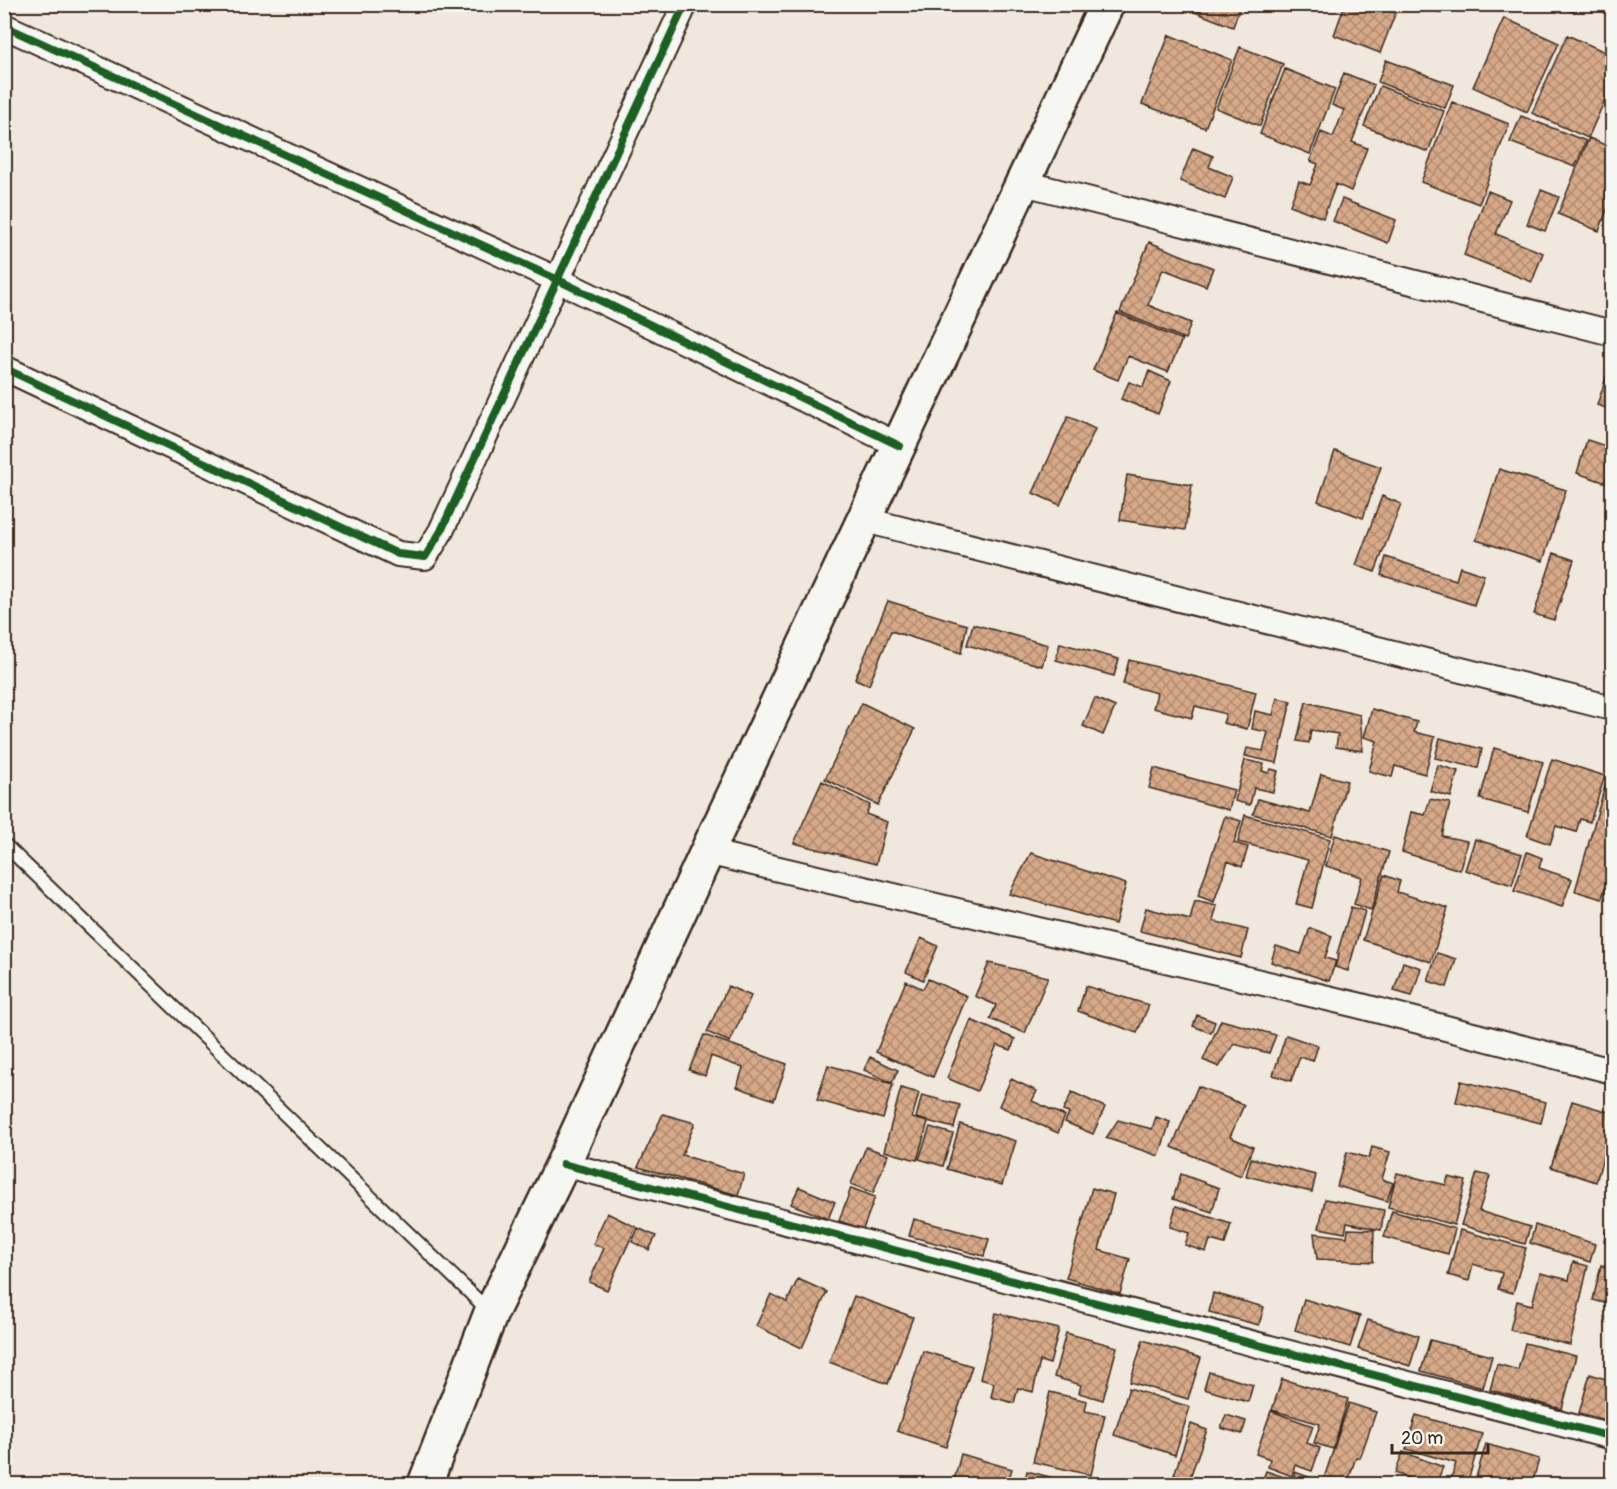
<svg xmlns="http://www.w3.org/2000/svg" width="1617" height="1489" viewBox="0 0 1617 1489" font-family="Pangolin,sans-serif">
<defs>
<pattern id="building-cross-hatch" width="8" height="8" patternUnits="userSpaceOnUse" patternTransform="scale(1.5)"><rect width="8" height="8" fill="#d7a989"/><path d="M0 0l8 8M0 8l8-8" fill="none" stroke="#b08a6f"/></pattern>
</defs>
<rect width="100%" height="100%" fill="#f0e7dd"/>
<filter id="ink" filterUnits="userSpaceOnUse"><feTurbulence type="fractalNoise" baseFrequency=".0167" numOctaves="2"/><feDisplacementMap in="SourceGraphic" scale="12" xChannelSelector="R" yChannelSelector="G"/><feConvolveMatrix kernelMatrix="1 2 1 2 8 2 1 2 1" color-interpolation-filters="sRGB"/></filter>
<g filter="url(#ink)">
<path fill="url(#building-cross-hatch)" stroke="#3b2a1e" stroke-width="1.5" d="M1183,4H1241L1233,27L1182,7Z
M1345,4H1399L1380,53L1334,35Z
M1419,4H1445L1441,13Z
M1553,4H1576L1573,12Z
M1504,18L1559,43L1527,112L1473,87Z
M1169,35L1232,60L1205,128L1142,104Z
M1567,35L1612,55V84L1588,138L1532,113Z
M1240,47L1283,64L1260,126L1216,108Z
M1386,60L1454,85L1445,108L1378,82Z
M1285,69L1335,89L1310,154L1260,134Z
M1344,73L1374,85L1352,142L1367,148L1351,191L1336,184L1323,218L1290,205L1299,181L1310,185L1318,164L1310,161L1321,132L1333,137L1344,110L1332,105Z
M1380,86L1444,111L1428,152L1364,126Z
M1452,102L1509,124L1479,204L1421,182Z
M1521,116L1586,141L1575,167L1510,142Z
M1589,138L1612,148V197L1599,231L1558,214Z
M1193,148L1213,156L1209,167L1233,177L1225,199L1180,181Z
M1541,190L1559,197L1545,231L1527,224Z
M1488,191L1510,200L1496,234L1543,253L1532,282L1464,255Z
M1342,199L1396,220L1388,243L1333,221Z
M1149,242L1213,268L1206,286L1163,269L1148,305L1191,323L1185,339L1120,312Z
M1117,313L1182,340L1168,372L1128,356L1118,380L1093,370Z
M1612,360V410L1597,405Z
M1149,371L1171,381L1158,414L1121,399L1129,382L1143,387Z
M1068,416L1095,429L1060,505L1033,493Z
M1587,440L1612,448V485L1577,473Z
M1335,451L1381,467L1363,518L1318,501Z
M1499,469L1566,490L1543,561L1476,540Z
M1127,475L1192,485L1185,530L1120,520Z
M1382,496L1401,504L1375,572L1356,565Z
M1554,553L1574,560L1554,620L1534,614Z
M1386,557L1456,580L1460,567L1484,575L1474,605L1381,575Z
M888,601L967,625L961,653L891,631L869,685L855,679Z
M973,624L1048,645L1042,666L967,645Z
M1060,643L1119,659L1114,676L1056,660Z
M1129,660L1256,692L1247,729L1223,723L1226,714L1195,706L1192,718L1153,708L1157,693L1123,684Z
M1095,698L1115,707L1103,735L1083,726Z
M1277,698L1291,701L1277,763L1245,756L1247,748L1263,751L1268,732L1252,729L1255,711L1273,715Z
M1306,702L1360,715L1363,751L1336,747L1338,734L1311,730L1309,743L1297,741Z
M862,703L915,729L878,805L825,779Z
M1372,709L1417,722L1414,732L1435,737L1425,774L1395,766L1392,777L1369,771L1377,741L1364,737Z
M1440,738L1482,749L1478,768L1435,758Z
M1494,748L1543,762L1528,812L1480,799Z
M1552,759L1605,776L1590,822L1580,819L1576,832L1556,826L1550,844L1527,836Z
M1245,760L1264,764L1262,771L1269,773L1271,769L1278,771L1273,792L1254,788L1250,805L1235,801Z
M1438,765L1458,771L1451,797L1430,791Z
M1154,768L1234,790L1229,810L1149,788Z
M1321,774L1347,781L1332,836L1253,814L1258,799L1310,813Z
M1607,779L1612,780V863L1602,899L1575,891Z
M822,781L870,805L866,814L887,822L876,864L794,843Z
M1430,799L1450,803L1442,836L1467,841L1460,870L1402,852L1411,812L1425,815Z
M1245,815L1330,839L1312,908L1296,904L1308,860L1238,842Z
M1225,816L1241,821L1234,843L1248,847L1242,867L1228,861L1214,902L1198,896Z
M1335,835L1389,852L1371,910L1354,904L1362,877L1326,866Z
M1475,839L1522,854L1512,885L1465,870Z
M1527,852L1542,858L1539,868L1572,879L1562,907L1514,891Z
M1031,853L1126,884L1115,924L1009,894Z
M1384,875L1400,881L1397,892L1448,908L1431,962L1363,940Z
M1195,901L1217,906L1213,921L1248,930L1241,958L1140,931L1146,908L1190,920Z
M1351,907L1365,911L1348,971L1335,967L1339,954H1337Z
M1310,928L1332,936L1325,958L1336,961L1329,981L1271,962L1276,946L1301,954Z
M921,938L938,946L923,980L906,972Z
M1437,953L1456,959L1447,987L1428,981Z
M1403,962L1421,968L1412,996L1394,991Z
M989,963L1048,977L1025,1033L990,1019L996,1005L975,996Z
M928,979L967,996L933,1077L876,1052L906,981L923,989Z
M728,986L751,996L730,1042L707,1032Z
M1086,986L1149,1005L1137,1033L1078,1011Z
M1197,1015L1215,1022L1211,1033L1193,1026Z
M971,1020L1015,1039L1011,1050L997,1045L977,1091L947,1078Z
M1221,1020L1276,1035L1269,1053L1234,1044L1219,1067L1203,1060Z
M704,1035L787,1064L774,1100L737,1087L743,1068L711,1056L705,1076L689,1070Z
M1286,1035L1318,1046L1313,1061L1300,1057L1291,1081L1273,1075Z
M870,1057L898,1070L892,1083L864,1070Z
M828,1065L893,1084L883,1119L817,1100Z
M1011,1079L1037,1091L1032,1101L1065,1116L1058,1133L999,1106Z
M1461,1081L1546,1102L1541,1123L1456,1102Z
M1198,1086L1244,1105L1230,1137L1253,1147L1241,1176L1172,1147Z
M901,1088L919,1093L912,1118L928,1122L917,1160L884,1151Z
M1072,1092L1105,1107L1093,1134L1065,1122L1069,1113L1063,1111Z
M922,1095L960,1105L954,1128L916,1118Z
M1572,1101L1612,1113V1127L1596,1182L1551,1167Z
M663,1114L695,1123L682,1155L744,1174L738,1195L638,1167Z
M1156,1117L1170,1122L1159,1156L1106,1138L1118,1120L1152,1129Z
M960,1124L1016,1141L1002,1185L947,1169Z
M930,1127L953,1134L943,1166L919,1159Z
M866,1147L888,1155L873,1193L851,1184Z
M1372,1147L1390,1152L1382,1179L1393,1183L1387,1201L1337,1186L1347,1152L1369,1158Z
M1251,1158L1316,1175L1312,1192L1246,1176Z
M1397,1173L1446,1185L1448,1177L1466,1181L1454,1225L1388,1207Z
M1477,1173L1490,1176L1479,1211L1530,1227L1525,1244L1461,1225Z
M1181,1174L1219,1188L1212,1212L1173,1199Z
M799,1187L835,1202L828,1219L791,1204Z
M851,1188L875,1197L863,1229L839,1221Z
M1092,1188L1114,1194L1099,1250L1130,1259L1120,1294L1066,1278Z
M1325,1199L1384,1210L1381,1230L1347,1223L1345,1233L1319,1228Z
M1176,1206L1231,1224L1225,1244L1210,1240L1206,1252L1185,1245L1189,1233L1170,1227Z
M1392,1211L1455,1229L1448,1254L1384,1237Z
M1612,1211V1244L1604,1241Z
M607,1213L636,1227L607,1290L589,1282L604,1248L593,1244Z
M914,1219L989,1239L984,1256L909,1236Z
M1535,1225L1595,1244L1590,1262L1530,1243Z
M638,1228L656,1236L649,1250L632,1242Z
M1348,1229L1374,1230L1373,1262L1317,1259L1314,1233L1347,1237Z
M1460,1230L1526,1248L1513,1293L1498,1289L1502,1273L1473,1264L1469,1281L1448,1275Z
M1573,1262L1588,1266L1570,1345L1510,1330L1517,1301L1532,1305L1540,1273L1569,1280Z
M1601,1265L1612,1268V1305L1593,1300Z
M798,1279L827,1292L802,1348L756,1326L771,1294L787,1302Z
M1213,1293L1264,1307L1259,1325L1209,1312Z
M854,1296L913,1317L888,1384L829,1362Z
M1304,1299L1360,1316L1350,1347L1295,1330Z
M996,1313L1059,1329L1050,1364L1040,1361L1033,1392L1018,1388L1014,1403L991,1397L994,1383L980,1379Z
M1368,1320L1419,1336L1410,1366L1358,1349Z
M1066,1333L1117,1347L1103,1400L1079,1393L1081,1385L1054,1377Z
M1143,1340L1201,1358L1188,1399L1130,1382Z
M1430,1340L1492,1356L1483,1388L1421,1371Z
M1525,1343L1576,1356L1562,1409L1490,1390L1497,1364L1518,1370Z
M923,1351L972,1366L946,1447L897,1431Z
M1209,1372L1253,1385L1248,1402L1204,1389Z
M1590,1374L1612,1381V1395L1605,1420L1579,1413Z
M1282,1379L1348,1399L1333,1449L1314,1443L1320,1424L1272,1410Z
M1129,1388L1190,1407L1175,1455L1114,1435Z
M1050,1392L1087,1401L1085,1411L1105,1415L1091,1475L1033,1462Z
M1349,1403L1376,1412L1360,1458L1356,1457L1347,1484H1322Z
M1271,1411L1313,1426L1307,1443L1320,1448L1312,1471L1295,1465L1292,1476L1268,1467L1270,1459L1256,1454Z
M1226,1415L1246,1421L1242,1434L1221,1428Z
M1416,1415L1482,1434L1467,1484H1449L1456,1463L1406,1449Z
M1191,1424L1207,1430L1189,1480L1174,1475Z
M1486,1444L1539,1459L1532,1484H1474Z
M1403,1452L1443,1467L1436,1484H1424L1395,1473Z
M961,1454L1012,1469L1007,1484H953Z
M1027,1471L1076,1484H1024Z
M1266,1471L1293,1480L1295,1472L1314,1479L1313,1484H1261Z"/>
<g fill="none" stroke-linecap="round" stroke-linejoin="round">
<g stroke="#3b2a1e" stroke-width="16">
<path id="lane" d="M4,844L489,1311"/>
</g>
<g stroke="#3b2a1e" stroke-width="28">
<path id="street" d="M4,26L558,280L900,446
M1024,183L1612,333
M4,368L398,554L425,557L441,531L685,4
M865,520L1612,708
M707,852L1357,1005L1612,1071
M563,1164L1612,1437"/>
</g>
<g stroke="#3b2a1e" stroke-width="38">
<path id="primary" d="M425,1484L491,1313L563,1164L707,852L1107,4"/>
</g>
<use href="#lane" stroke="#f6f6f2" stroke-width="12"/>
<use href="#street" stroke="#f6f6f2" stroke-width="24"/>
<use href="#primary" stroke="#f6f6f2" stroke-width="33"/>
<g stroke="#f6f6f2" stroke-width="11">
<path id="cycleway" d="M4,26L558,280L900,446
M4,368L398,554L425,557L441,531L685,4
M563,1164L1612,1437"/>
</g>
<use href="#cycleway" stroke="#1b5e20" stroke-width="8"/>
</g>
</g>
<rect width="1617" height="1489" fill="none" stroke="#f6f6f2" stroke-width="24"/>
<rect x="12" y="12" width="1593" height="1465" fill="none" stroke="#3b2a1e" stroke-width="2" filter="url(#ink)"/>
<path d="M1392 1444v9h96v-9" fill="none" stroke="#3b2a1e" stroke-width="3"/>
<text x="1401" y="1444" font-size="18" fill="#3b2a1e" stroke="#f6f6f2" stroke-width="4.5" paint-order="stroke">20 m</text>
</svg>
